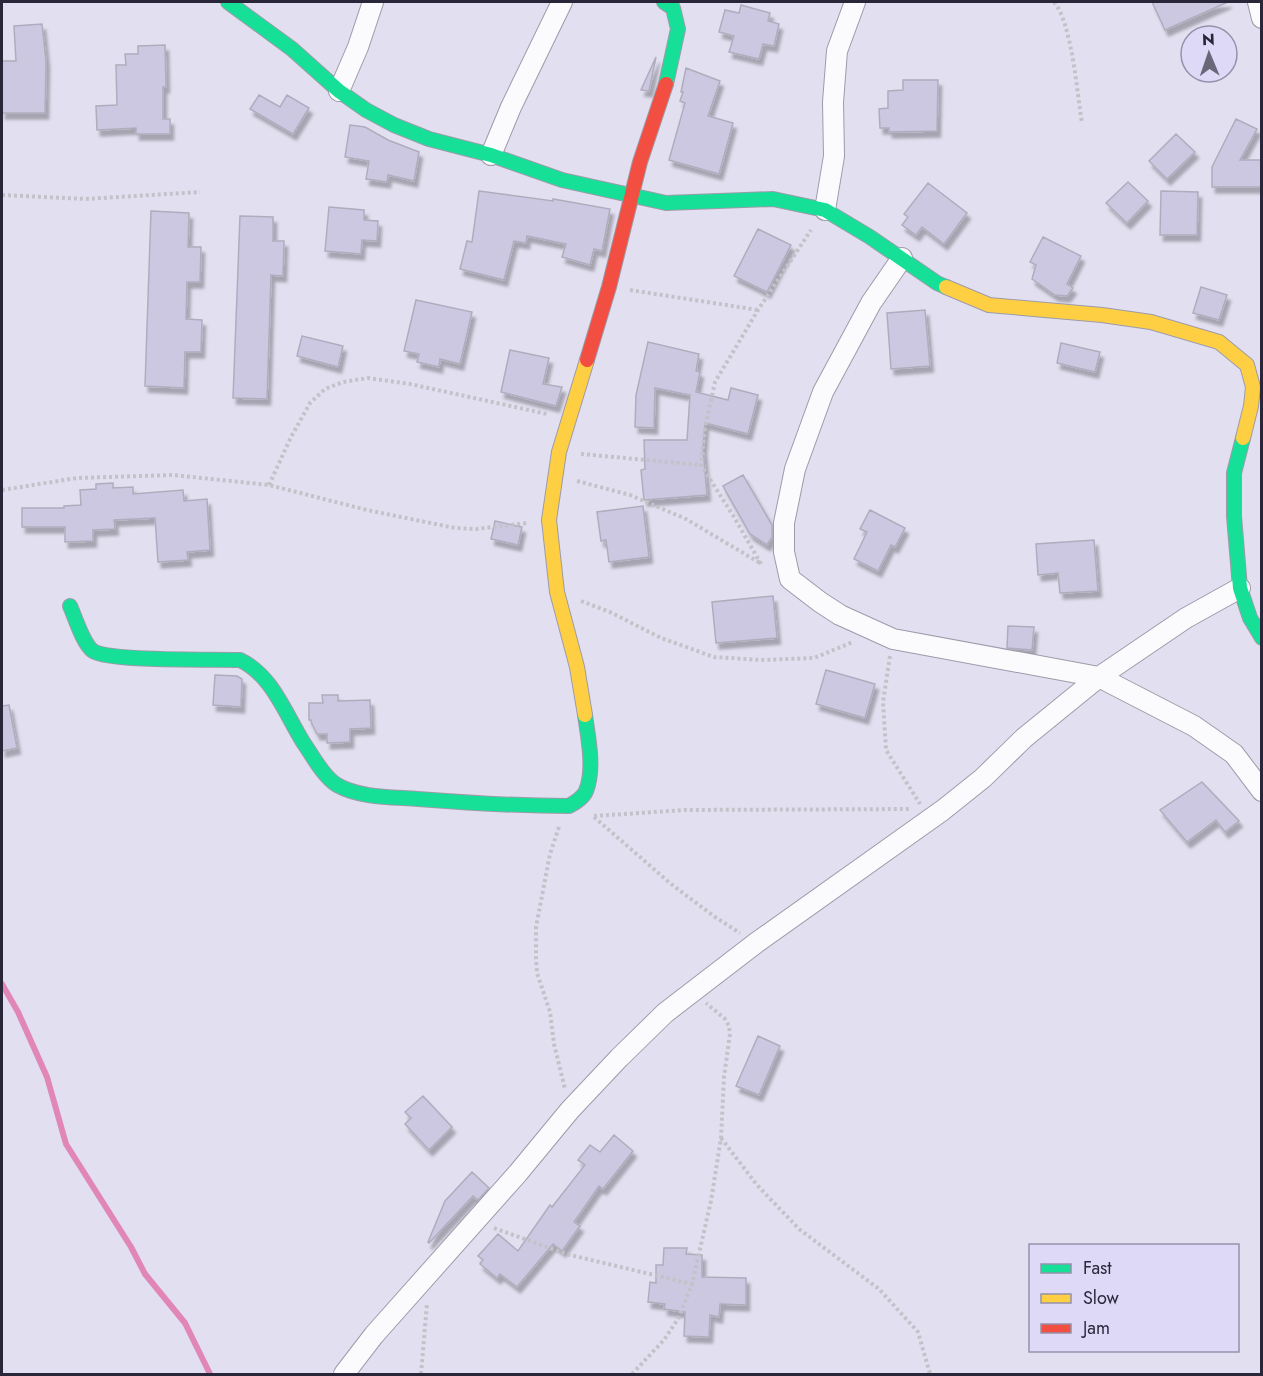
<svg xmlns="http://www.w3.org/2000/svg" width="1263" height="1376" viewBox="0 0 1263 1376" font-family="Jost,sans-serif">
<defs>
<filter id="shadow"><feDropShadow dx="3.5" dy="6" stdDeviation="1.5" flood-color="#0004"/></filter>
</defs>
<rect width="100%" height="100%" fill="#e2e0f0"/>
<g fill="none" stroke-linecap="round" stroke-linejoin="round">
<path stroke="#e087b8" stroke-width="6" d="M2,984L18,1012L47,1077L66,1144L131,1247L145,1274L185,1323L210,1374"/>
</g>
<path fill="#cdc8e2" stroke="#afadbd" stroke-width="1.5" filter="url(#shadow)" d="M1152,2H1228L1165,30Z
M741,5L770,13L768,21L779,24L774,46L763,44L759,59L729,52L734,36L719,32L725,10L739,13Z
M42,24L46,62L45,113H2V61H16L14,26Z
M165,45L166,87H163V119H170V134H136V128L97,130L96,106L117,105L116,65H126L125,54H138V46Z
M656,57L649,91L641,90Z
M686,68L720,81L708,116L733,123L719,174L669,160L685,103L680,101L683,92H681Z
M903,80H938L937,131L889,132V128H880L879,109L888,108V91L903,90Z
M259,95L280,107L287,95L309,108L293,134L250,109Z
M1236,119L1257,129L1240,160H1262V187H1212V167Z
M350,125L365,127L388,140L419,152L414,181L388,175L387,182L366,179L369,161L345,157Z
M1176,134L1195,152L1167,179L1149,161Z
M1128,182L1148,201L1127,223L1106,203Z
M928,183L967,213L944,244L922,227L916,235L902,225L908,217L904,214Z
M479,191L553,201V199L610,209L602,251L594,249L590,265L562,257L566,244L527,236L526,243L514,241L504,280L460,269L467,241L472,242Z
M1161,191L1198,192L1197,235H1160Z
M329,207L364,210V220L378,221L377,241L362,240L361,254L325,251Z
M151,211L189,213L188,247H201L200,282H187L186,319L202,320L201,352H185L184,388L145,386Z
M240,216L273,217V241H284L283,276L271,275L267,399L233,398Z
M758,229L791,245L767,292L734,276Z
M1043,237L1081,256L1067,284L1073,288L1067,296L1055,295L1032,279L1036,265L1030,262Z
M1201,287L1227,295L1219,320L1193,313Z
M416,300L472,312L460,364L440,359L439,367L417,362L419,354L404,351Z
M925,310L930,366L891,369L887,313Z
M302,336L343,346L338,367L297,356Z
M648,342L699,354L696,371L700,372L696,392L728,400L731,388L758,395L748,434L705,423L703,449L707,495L644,500L641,470L645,469L644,440H687L690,395L655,388L654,428L635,427L636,395Z
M1061,343L1100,352L1095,372L1057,363Z
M510,350L549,358L543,384L562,387L556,406L501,392Z
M743,475L772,525V537L767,545L750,534L723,486Z
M113,483V488L133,487V494L183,490L184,501L207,499L210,550L187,552L188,560L158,562L155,518L114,520L115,529L93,530V541L65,542V527H22V508H64V506L81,505L80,490L96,489V484Z
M643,506L649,557L609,562L606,540L601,541L597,512Z
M870,510L905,528L895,547L891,545L878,571L854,559L867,532L860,529Z
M495,521L522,527L518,545L491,539Z
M1094,540L1098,591L1060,593L1058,573L1038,575L1036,544Z
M773,596L777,638L716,643L712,602Z
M1008,626L1034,627L1032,650L1007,648Z
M826,670L875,684L865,718L816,704Z
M215,675L237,676L242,679L241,707L213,705Z
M322,695H338V701L370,700L371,728L350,729V742L327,743V734H317L312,724L311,720H309V703H323Z
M9,705L17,748L2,751V706Z
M1202,782L1239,821L1225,832L1216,820L1187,842L1160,810Z
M758,1036L780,1046L759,1095L736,1086Z
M423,1096L452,1127L429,1150L405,1124L411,1118L405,1112Z
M614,1135L633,1151L603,1189L599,1186L574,1222L580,1226L562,1251L553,1244L517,1287L500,1274L497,1278L480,1264L483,1260L478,1256L498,1234L518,1251L550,1205L552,1207L585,1165L578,1160L590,1145L600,1152Z
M472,1172L489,1188L478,1200L473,1196L429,1243L428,1242L445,1201Z
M664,1248H687L686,1254L702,1255V1277L746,1278V1305L720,1304L719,1317L710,1315L709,1337L684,1336L685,1312L664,1309L665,1304L648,1302L650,1282L656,1283V1265H663Z"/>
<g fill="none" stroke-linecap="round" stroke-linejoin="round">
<g stroke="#9d9baa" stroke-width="22">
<path id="street" d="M1258,2L1262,18
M339,91L358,47L373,2
M491,155L511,107L562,2
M825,210L834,156L833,102L837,51L855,2
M902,258L871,303L823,392L795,469L784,523V552L790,579L820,602L840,615L893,639L1099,677L1194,726L1234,754L1262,791
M344,1374L374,1335L518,1173L570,1110L619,1058L665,1013L756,943L943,810L983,778L1024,738L1099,677L1186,618L1240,588"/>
</g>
<g stroke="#9d9baa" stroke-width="16">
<path id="fast" d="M228,2L292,49L339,91L366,110L394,125L429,139L491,155L562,180L666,203L773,199L825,210L870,237L937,283L946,287
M664,2L673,8L678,29L666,84
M1243,438L1234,473V516L1240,588L1250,618L1262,638
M70,606C75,617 83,644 93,651C110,662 214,659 240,660C272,675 285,713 303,742C312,755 323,776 337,785C360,798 392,797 418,799C469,803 518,806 569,806C576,802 583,798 586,791C595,769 588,737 585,715"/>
</g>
<g stroke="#9d9baa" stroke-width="16">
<path id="slow" d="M946,287L989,305L1102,315L1151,322L1219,342L1247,365L1253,387L1251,406L1243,438
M585,715L577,667L557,592L549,520L559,452L587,360"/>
</g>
<g stroke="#9d9baa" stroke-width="16">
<path id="jam" d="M587,360L609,287L640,162L666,84"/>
</g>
<path stroke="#c3c2c9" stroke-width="4" stroke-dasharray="3 3" stroke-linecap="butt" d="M1054,2C1072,23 1077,94 1082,123
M2,195L86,199L200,192
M630,290L758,310
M581,454L701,465
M577,481L630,495L686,519L760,563
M269,485L291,437L310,403L325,389L343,382L368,378L410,384L547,414
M2,490L77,478L173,475L269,485L367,510L455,528L476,529L528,523
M761,564L734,517L701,465L705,428L715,382L758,310L811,230
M581,601L610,612L661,638L714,657L761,660L814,658L853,642
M890,656L883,702L886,750L920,804
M594,816L685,810L910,809
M594,817L671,884L715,917L740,933
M559,827L550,854L536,927V959L537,973L550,1012L554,1044L565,1089
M721,1138L757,1185L799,1229L879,1289L918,1332L930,1374
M494,1228L566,1254L692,1284
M421,1374L427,1304
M632,1374L664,1340L678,1319L692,1284L711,1201L721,1138L724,1077L730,1034L729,1026L725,1019L706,1003"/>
<use href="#street" stroke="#fbfafd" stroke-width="20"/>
<use href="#fast" stroke="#16e098" stroke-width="14"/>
<use href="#slow" stroke="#ffcf43" stroke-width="14"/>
<use href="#jam" stroke="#f24e42" stroke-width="14"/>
</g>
<rect width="1263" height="1376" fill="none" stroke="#292639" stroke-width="6"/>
<rect x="1029" y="1244" width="210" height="108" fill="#ddd9f7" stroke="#9591ab" stroke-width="1.5"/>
<rect x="1041" y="1264" width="30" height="9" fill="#16e098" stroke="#9591ab" stroke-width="1.5"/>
<text x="1083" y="1274" font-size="18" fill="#292639">Fast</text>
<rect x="1041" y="1294" width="30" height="9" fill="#ffcf43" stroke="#9591ab" stroke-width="1.5"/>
<text x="1083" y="1304" font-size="18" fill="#292639">Slow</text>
<rect x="1041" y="1324" width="30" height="9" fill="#f24e42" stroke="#9591ab" stroke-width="1.5"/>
<text x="1083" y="1334" font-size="18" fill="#292639">Jam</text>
<g transform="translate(1209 54) rotate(358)"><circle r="28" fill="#ddd9f7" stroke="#9591ab" stroke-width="1.5"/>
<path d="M0-4.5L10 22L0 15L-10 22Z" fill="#6a6779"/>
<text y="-9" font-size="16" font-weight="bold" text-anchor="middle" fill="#292639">N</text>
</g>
</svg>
